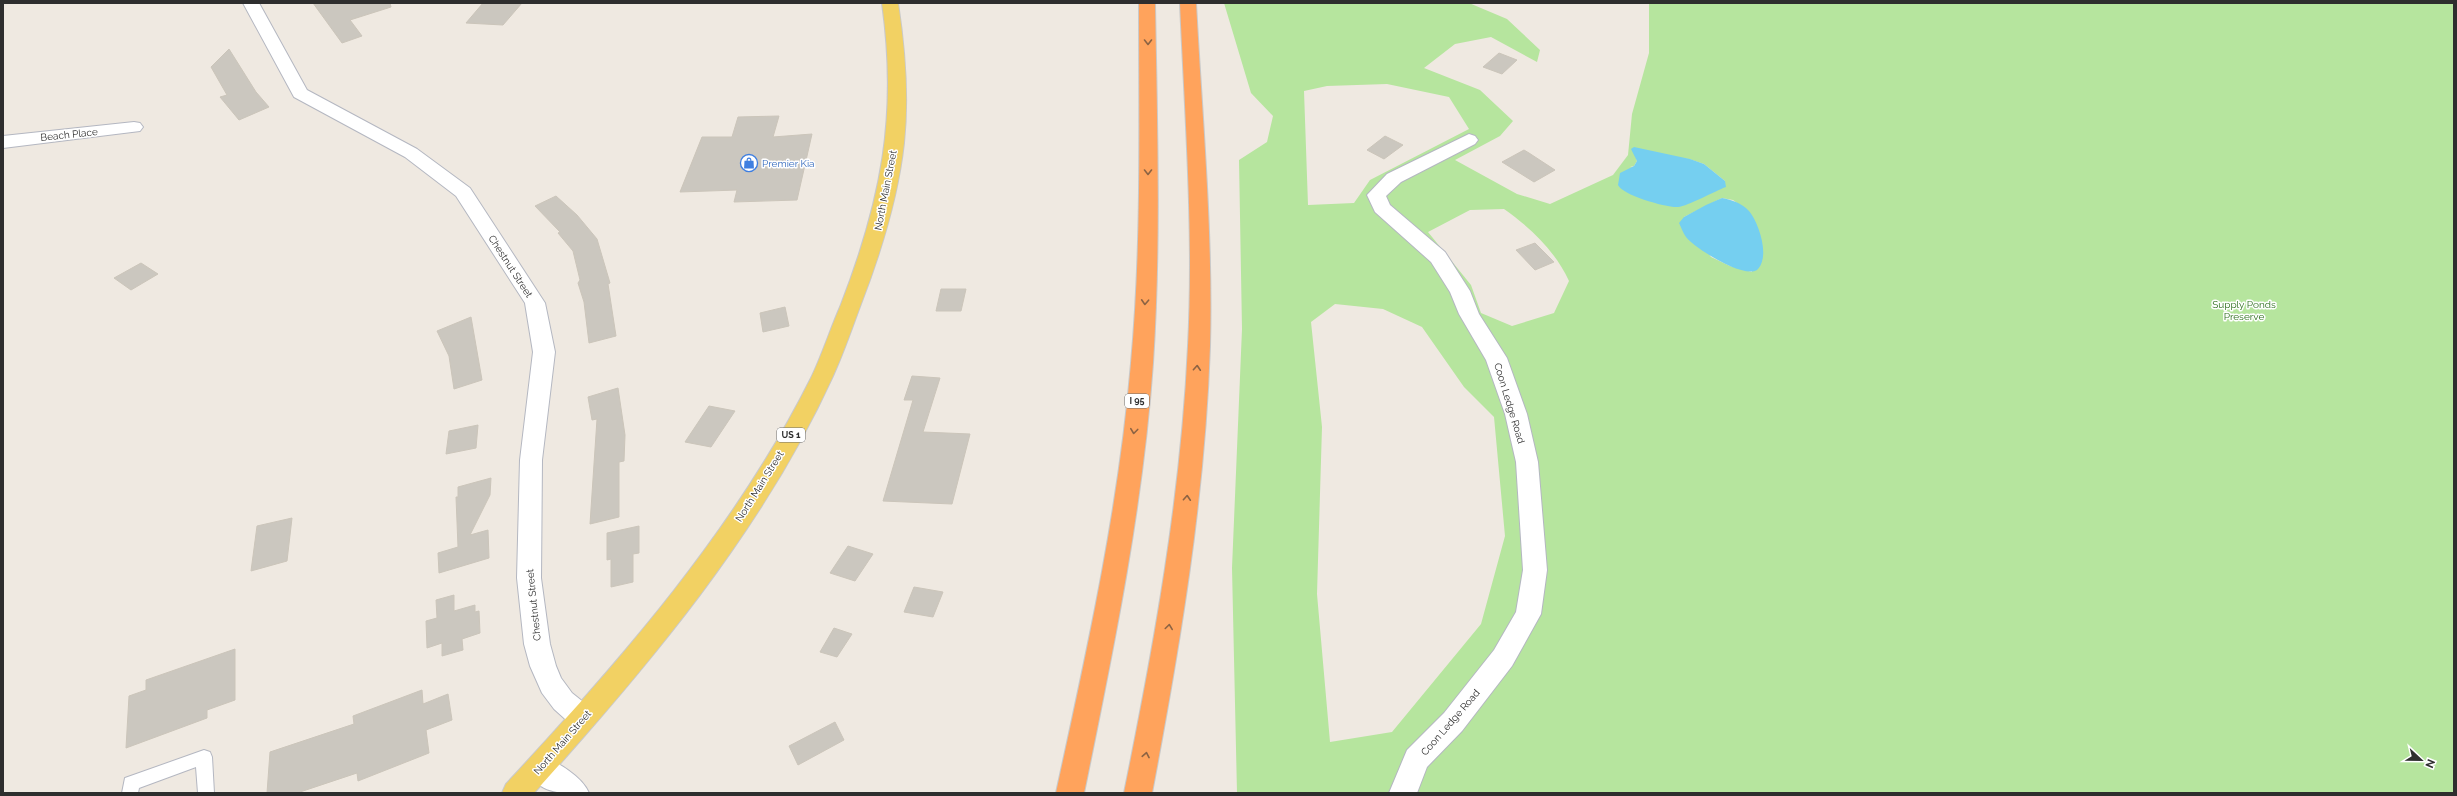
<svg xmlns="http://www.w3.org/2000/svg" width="2457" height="796" viewBox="0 0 2457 796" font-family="Raleway,sans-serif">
<rect width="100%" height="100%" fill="#efe9e1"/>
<path fill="#b6e59e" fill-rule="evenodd" d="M1224,3H1469L1507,19L1540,50L1537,62L1491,37L1455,44L1424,68L1480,90L1513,121L1500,136L1455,160L1517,194L1550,204L1613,175L1628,155L1632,114L1649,53V3H2454V793H1237L1232,568L1242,329L1239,160L1267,142L1273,116L1251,93ZM1387,84L1449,97L1469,129L1370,180L1354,203L1308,205L1304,91L1327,86ZM1635,155L1689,159L1704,164L1725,181L1630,167L1634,166L1637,161ZM1722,198L1733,200L1748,211L1752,272L1730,266L1711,257L1684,217ZM1504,209C1531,228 1555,251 1569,281L1554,313L1512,326L1481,313L1471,285L1428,232L1470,210ZM1335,304L1383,309L1422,327L1464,387L1494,417L1505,536L1481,624L1392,732L1330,742L1317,594L1322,427L1311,322Z"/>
<path fill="#75cff0" d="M1634,147L1690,159L1704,164L1725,181L1726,187C1715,191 1688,206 1678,207C1667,208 1622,195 1618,185L1620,173L1634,166L1637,161L1631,149Z
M1722,198C1732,200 1742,203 1749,211C1759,223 1770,256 1758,269C1747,281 1694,248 1686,237C1683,233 1681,227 1679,223L1684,217L1706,205Z"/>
<path fill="#cbc7bf" stroke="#cbc5ba" d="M313,3H390L391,7L350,20L362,36L342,43Z
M483,3H522L503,25L466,23Z
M229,49L256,92L269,107L239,120L220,97L227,95L211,67Z
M1499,53L1517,60L1502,74L1483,67Z
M779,116L773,137L812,134L797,200L734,202L737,190L680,192L702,137H732L738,117Z
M1385,136L1403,145L1384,159L1367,150Z
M1524,150L1529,153L1555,170L1534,182L1502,162Z
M556,196L577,215L597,239L610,283L608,284L616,336L589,343L584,302L578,283L580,280L573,251L558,233L560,232L535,206Z
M1535,243L1554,262L1535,270L1516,250Z
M141,263L158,274L131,290L114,278Z
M941,289H966L961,311H936Z
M785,307L789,326L763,332L760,313Z
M471,317L482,380L454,389L449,356L437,331Z
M912,376L940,378L923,432L970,434L952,504L883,501L913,400H904Z
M618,388L625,435L624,461L619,462V517L590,524L597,419L592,420L588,397Z
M709,406L735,411L711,447L685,442Z
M478,425L476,448L446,454L449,431Z
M491,478L490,495L470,535L488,530L489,558L439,573L438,553L458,547L456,497H458V487Z
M292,518L287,561L251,571L257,526Z
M639,526V553L633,554V582L611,587V559L607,560V533Z
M848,546L873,554L855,581L830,573Z
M914,587L943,592L933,617L904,612Z
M454,595V611L475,605V612L479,611L480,633L462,639L463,650L442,656V643L427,648L426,621L437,618L436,600Z
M834,628L852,634L837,657L820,652Z
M235,649V700L207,710V718L126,748L129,696L146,690V680Z
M422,690L423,704L448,694L452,720L426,730L429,753L358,781L357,773L297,793H267L270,752L354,724L353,716Z
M835,722L844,740L798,765L789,746Z"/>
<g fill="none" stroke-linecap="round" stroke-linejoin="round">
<g stroke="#b4b7c1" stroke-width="2">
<path id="service" d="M204,750L210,752L212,757L214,793H198L196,767L139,788L138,793H122L125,778Z"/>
</g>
<g stroke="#b4b7c1" stroke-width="2">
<path id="minor" d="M134,122L140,123L143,127L140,131L3,148V136Z
M1469,134L1475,136L1478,140L1475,144L1401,182L1386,196L1390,205L1445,252L1470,291L1479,314L1507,358L1527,414L1538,462L1547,570L1541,614L1512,666L1462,731L1427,767L1417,793H1389L1407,750L1444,713L1494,650L1516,612L1523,570L1516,462L1505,414L1486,360L1459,314L1450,292L1431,262L1375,212L1367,195L1387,174Z
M540,755C557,762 582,776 589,793C563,793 539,796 526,768L530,759Z"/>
</g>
<g stroke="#b4b7c1" stroke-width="2">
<path id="tertiary" d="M243,3H259L307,90L417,149L470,188L545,303L555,352L542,460L541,578L550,644L556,666L561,678L572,693L592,709L596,718L592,727L583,730L574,727L554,709L542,693L530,666L524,644L517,578L520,460L533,352L525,303L456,196L405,157L294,97Z"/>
</g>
<g stroke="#c9c9c9" stroke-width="2">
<path id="primary" d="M882,3H898C905,49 909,96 904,143C898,198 881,252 861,304C852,328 844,352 833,376C762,532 648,666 534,793H502L506,784C621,660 735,530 811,378C822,355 830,330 840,307C881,202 898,116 882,3Z"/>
</g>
<g stroke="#c9c9c9" stroke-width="2">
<path id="motorway" d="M1139,3H1155C1157,123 1161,243 1153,363C1143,508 1113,651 1084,793H1056C1087,651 1119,508 1131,363C1142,244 1139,123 1139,3Z
M1180,3H1196C1202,117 1213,232 1210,346C1205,497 1180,645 1152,793H1124C1154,646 1181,497 1188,346C1194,232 1185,117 1180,3Z"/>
</g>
<use href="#service" fill="#fff" fill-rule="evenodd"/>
<use href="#minor" fill="#fff" fill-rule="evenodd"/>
<use href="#tertiary" fill="#fff" fill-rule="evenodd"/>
<use href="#primary" fill="#f2d163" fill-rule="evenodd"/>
<use href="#motorway" fill="#ffa35c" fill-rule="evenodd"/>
</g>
<defs><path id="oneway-chevron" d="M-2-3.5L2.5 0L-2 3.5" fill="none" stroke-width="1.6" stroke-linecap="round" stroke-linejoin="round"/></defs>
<g stroke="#8c6343">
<use href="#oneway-chevron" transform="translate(1148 42) rotate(90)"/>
<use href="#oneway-chevron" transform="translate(1148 172) rotate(90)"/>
<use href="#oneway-chevron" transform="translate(1145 302) rotate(93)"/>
<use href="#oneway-chevron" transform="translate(1197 368) rotate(-86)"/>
<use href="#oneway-chevron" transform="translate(1134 431) rotate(97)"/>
<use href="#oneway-chevron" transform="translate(1187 498) rotate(-86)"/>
<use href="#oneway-chevron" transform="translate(1169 627) rotate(-82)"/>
<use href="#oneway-chevron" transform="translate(1146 755) rotate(-79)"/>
</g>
<defs>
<g id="shop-ring" transform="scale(0.9)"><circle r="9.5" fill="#fff" stroke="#3f7fe0" stroke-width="1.5"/><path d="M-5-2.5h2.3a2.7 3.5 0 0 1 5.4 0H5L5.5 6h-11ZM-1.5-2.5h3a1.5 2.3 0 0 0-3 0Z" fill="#3f7fe0"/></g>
</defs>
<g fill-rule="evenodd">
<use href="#shop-ring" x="749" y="163"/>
</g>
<g text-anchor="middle" stroke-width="3" stroke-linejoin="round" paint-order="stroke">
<g fill="#fff" stroke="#6d6d6d" stroke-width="1">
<rect x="1125" y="394" width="24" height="14" rx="3"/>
<rect x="777" y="428" width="28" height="14" rx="3"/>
</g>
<g font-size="9" font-weight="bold" fill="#2e2e2e">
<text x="1137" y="404">I 95</text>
<text x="791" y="438">US 1</text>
</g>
<g font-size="10" fill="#2e2e2e" stroke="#fff">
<text transform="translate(69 134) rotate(-6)" y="4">Beach Place</text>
<text transform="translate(885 190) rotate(-79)" y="4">North Main Street</text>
<text transform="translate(511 266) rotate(57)" y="4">Chestnut Street</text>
<text transform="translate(1510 403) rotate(73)" y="4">Coon Ledge Road</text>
<text transform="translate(759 486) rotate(-58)" y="4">North Main Street</text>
<text transform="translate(533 605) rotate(-96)" y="4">Chestnut Street</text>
<text transform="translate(1450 722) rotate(-49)" y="4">Coon Ledge Road</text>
<text transform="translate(562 742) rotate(-49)" y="4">North Main Street</text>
</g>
<g font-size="10" fill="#366cbe" stroke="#fff" text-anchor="start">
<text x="762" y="167">Premier Kia</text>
</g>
<g font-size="10" fill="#2c6e1b" stroke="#fff">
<text x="2244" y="308">Supply Ponds<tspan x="2244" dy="12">Preserve</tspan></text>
</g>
</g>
<rect width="2457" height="796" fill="none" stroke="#2e2e2e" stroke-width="8"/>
<g transform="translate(2421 760) rotate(112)" stroke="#ffffff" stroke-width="3" paint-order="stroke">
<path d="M0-3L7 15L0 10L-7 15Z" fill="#2e2e2e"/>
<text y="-6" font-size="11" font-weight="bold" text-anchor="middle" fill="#2e2e2e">N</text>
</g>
</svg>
